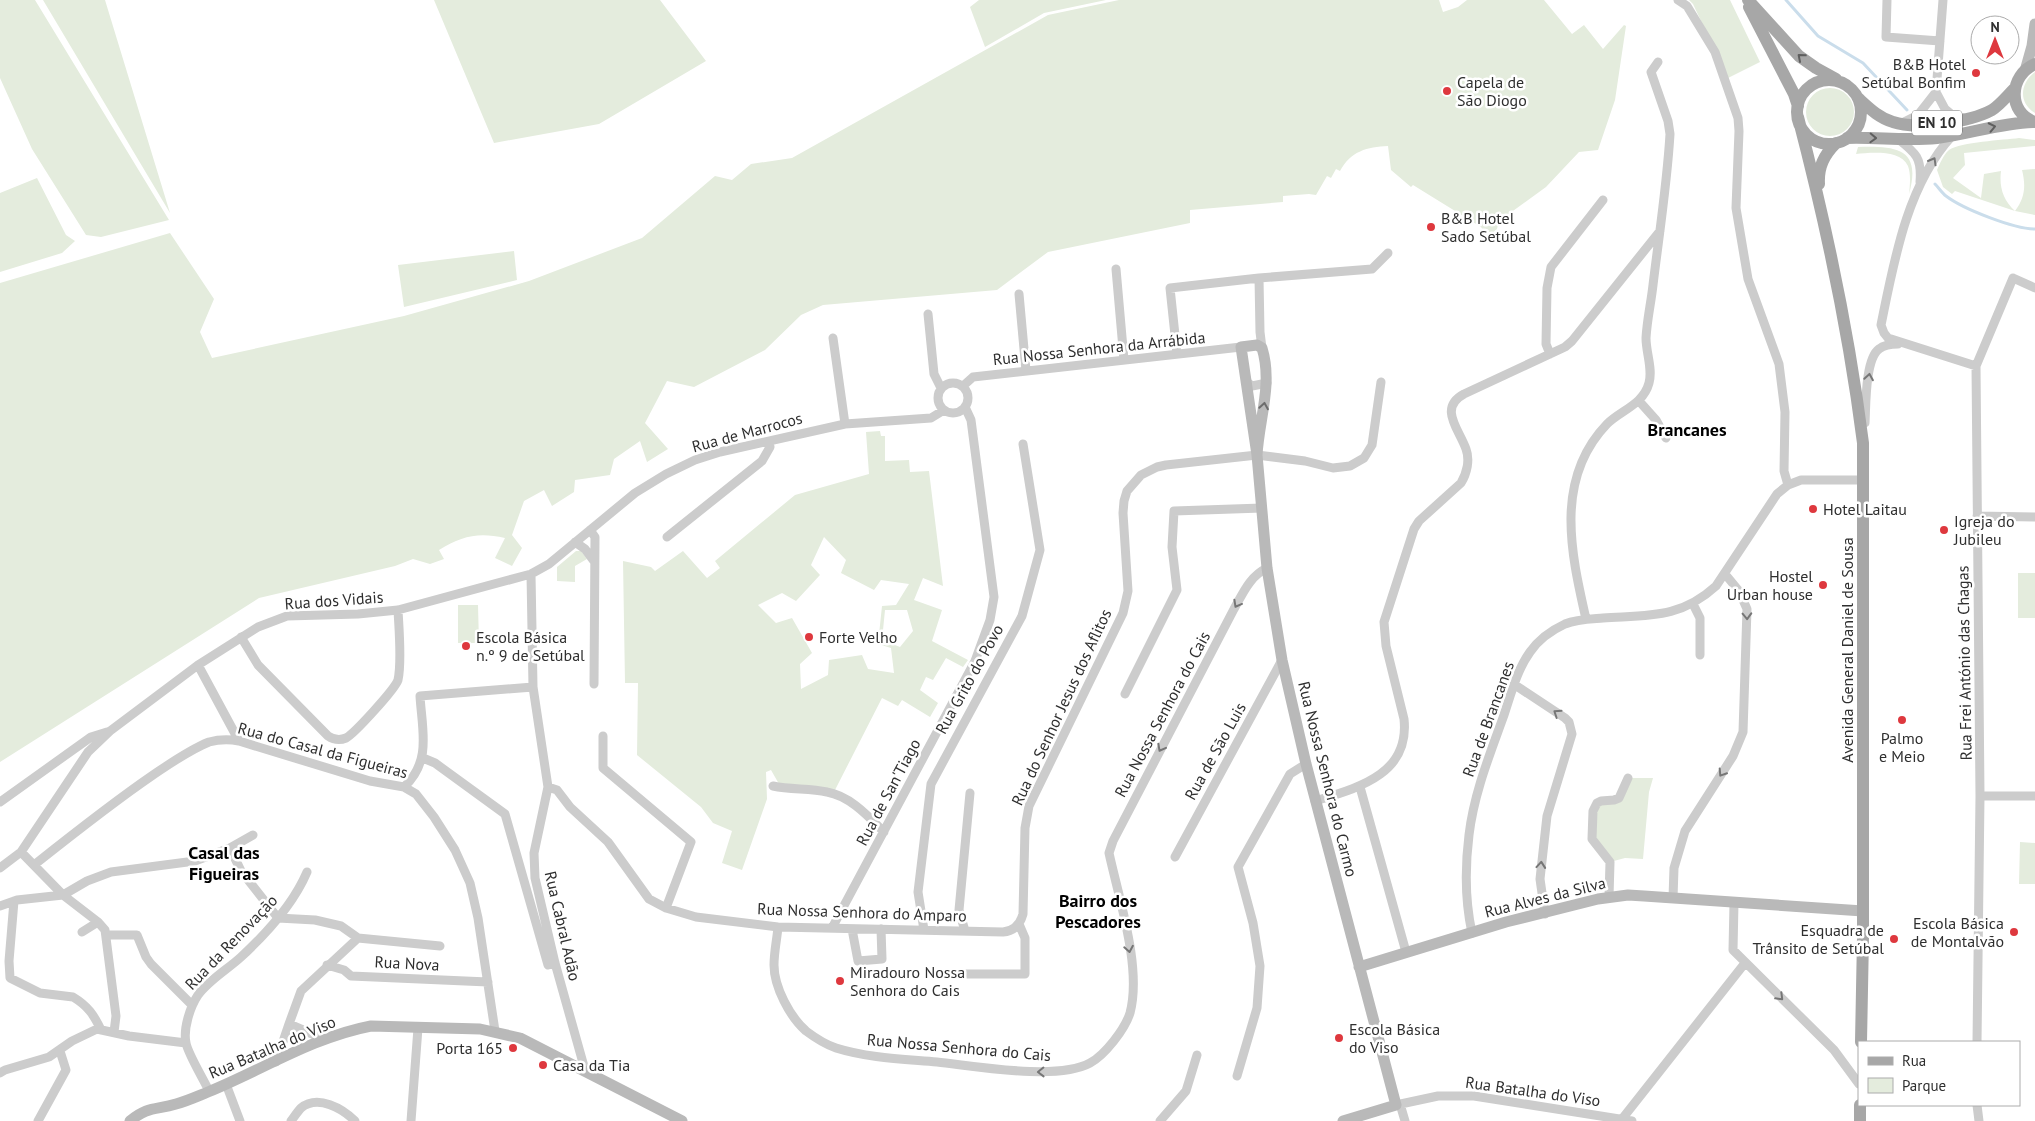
<svg xmlns="http://www.w3.org/2000/svg" width="2035" height="1121" viewBox="0 0 2035 1121" font-family="'PT Sans',sans-serif">
<rect width="100%" height="100%" fill="#fff"/>
<path fill="#e4ecdd" fill-rule="evenodd" d="M0,0H35L169,220L101,237L86,235L32,149L0,78Z
M43,0H105L170,213Z
M434,0H660L706,61L599,124L494,143Z
M979,0H1106L1044,13L985,47L970,7Z
M1119,0H1439L1443,12L1458,7L1467,0H1544L1572,34L1584,25L1603,49L1624,25L1626,26L1615,100L1598,150L1579,152L1546,187L1499,221L1497,229L1488,237L1481,227L1413,185L1411,187L1391,170L1388,146C1367,147 1351,151 1340,171L1336,169L1331,178L1327,176L1316,195L1309,194L1283,196V202L1190,210V223L1048,252L997,290L823,305L801,315L765,350L694,387L667,381L645,423L668,449L647,462L640,441L614,459L610,475L575,480L574,492L552,506L544,490L524,501L512,535L522,548L512,566L495,558L505,538C478,532 462,536 439,550L444,559L430,564L413,559L395,566L259,598L0,762V283L170,233L214,299L200,332L212,358L404,316L529,281L642,238L715,176L732,180L751,164L792,158L1048,15Z
M1689,0H1730L1760,62L1728,78L1693,4Z
M2035,72V113C2018,103 2020,83 2035,72Z
M1806 112a24 24 0 1 1 48 0a24 24 0 1 1-48 0Z
M2019,138L2035,140V146L1964,153L1965,165L1953,178L1981,198L1984,174L2001,171C1999,187 2003,200 2015,211C2025,198 2026,186 2022,170L2035,169V215L2015,211L1955,191L1952,194L1943,187L1937,170C1940,164 1943,155 1949,150C1961,142 2003,140 2019,138Z
M1858,147C1896,146 1922,148 1909,194C1910,185 1911,174 1908,166C1900,149 1870,153 1856,154Z
M37,178L66,235L75,241L62,253L0,272V193Z
M514,251L517,280L404,307L398,265Z
M880,431L881,436H885V461L909,460L910,472L929,471L943,586L923,578L914,600L942,610L932,641L968,660L963,667L946,658L933,680L926,677L920,690L938,703L930,717L902,700L898,706L882,698L835,790L779,784L771,770L766,772L767,799L742,870L722,863L732,831L713,823L701,807L637,755L638,683H625L623,561L651,567L655,571L683,551L707,578L720,568L715,561L795,495L869,474L866,432ZM824,537L846,560L841,573L874,590L881,580L909,584L896,605L882,606L878,644L891,648L894,673L868,669L862,655L829,660L828,675L801,689L800,664L812,653L792,618L776,623L758,605L782,593L796,601L820,575L811,565ZM885,610H907L913,631L900,647L882,640Z
M576,551H581L587,559L575,566V582L557,581V567Z
M2018,573H2035V618H2018Z
M458,605H478L479,643H458Z
M1628,778H1653L1649,792L1643,859L1625,858L1610,862L1594,843V807L1614,800Z
M2020,842L2035,843V884H2019Z"/>
<g fill="none" stroke-linecap="round" stroke-linejoin="round">
<path stroke="#caddeb" stroke-width="3" d="M1786,0L1818,36L1863,63L1907,110
M1935,184C1939,188 1942,193 1946,196C1963,209 2014,229 2035,229"/>
<path stroke="#ccc" stroke-width="9" d="M1678,0L1687,6L1715,52L1738,118L1739,131L1736,208L1748,279L1779,364L1785,412L1784,471L1788,485
M1887,0L1886,37L1940,41
M1943,0L1936,92L1945,109L1951,114L1964,118
M1900,124L1918,115L1936,92
M1952,136C1907,185 1894,261 1881,325L1884,333L1888,338L1976,366
M1898,139C1916,153 1922,158 1920,182
M1116,269L1124,360
M1259,278L1372,269L1388,253
M1019,294L1026,371
M928,314L934,374L941,388
M833,338L845,424
M1177,354L1170,288L1259,278L1260,332L1262,348
M1550,354L1546,344L1547,288L1551,267L1603,200
M1247,382L1252,386L1267,383
M938 398a15 15 0 1 1 30 0a15 15 0 1 1-30 0Z
M963,386L973,377L1241,347
M1639,401L1656,420L1666,438
M1865,423C1866,406 1865,359 1879,349C1884,345 1892,344 1898,344
M1977,516L2035,517
M590,530L595,537L594,684
M667,537L762,461L770,447L769,442
M575,542L585,549L594,561
M531,574L533,687L548,787L534,853L535,878L555,963L585,1070
M1693,604L1700,618V655
M1586,619C1571,553 1554,479 1607,424C1621,410 1643,405 1649,383C1653,369 1646,353 1646,338C1647,320 1651,303 1653,285C1659,235 1667,185 1670,134L1668,121L1651,72L1658,62
M241,637L258,665L328,736C334,740 339,741 346,738C355,733 395,689 398,680C402,662 399,630 398,610
M198,665L239,741
M1515,685L1565,718L1569,722L1572,734L1547,816L1540,879L1545,914
M1125,694L1177,590L1172,547L1174,511L1262,508
M603,736V768L691,842L666,908
M423,758L435,763L505,814L548,965L555,963
M773,786C791,790 809,788 827,792C850,796 868,816 884,832
M404,787C432,761 422,730 420,696L533,687
M548,787L557,790L570,807L608,842L649,899L666,908L696,917L778,927L1003,932C1014,931 1020,925 1023,914L1025,828L1029,806L1123,613L1128,591L1123,513L1124,501L1127,491L1141,475L1157,467L1166,465L1257,455L1305,461L1333,468L1350,466L1364,458L1372,445L1381,382
M1360,787L1406,952
M1980,796H2035
M1315,801C1357,788 1410,775 1404,719L1386,646L1384,622L1414,529L1419,521L1461,483C1467,473 1470,460 1466,449C1459,429 1438,408 1464,394L1565,347L1572,341L1660,231
M0,802L91,737L107,732
M230,848L241,871L278,918L315,920L341,926L358,938L440,946
M21,852L63,895L98,922L105,930L116,1016L114,1032
M1175,857L1282,660
M34,865C73,834 112,803 153,775C171,763 189,750 209,742C220,739 229,739 239,741L370,781L404,787L416,794L434,817L455,850L470,883L478,918L495,1031
M0,868L21,852L88,752L110,731L198,665L258,627L287,616L358,614L398,610L531,574L549,564L635,493L666,474L695,460L720,452L845,424L931,418L944,410
M1609,897L1610,862L1592,839L1593,811L1597,803L1601,801L1614,800L1619,798L1628,778
M1673,898L1674,868L1685,831L1733,756L1743,732L1747,609L1739,591L1725,574
M14,901L9,961L10,978L40,993L73,997C88,1006 94,1015 101,1030
M1734,903L1733,950L1834,1050L1859,1084
M0,906L17,900L63,895L87,881L111,872L195,861L230,848L253,835
M778,927C777,939 774,952 774,965C774,987 790,1017 806,1031C814,1037 827,1045 836,1048C868,1058 903,1059 937,1062C975,1066 1057,1081 1090,1063C1105,1055 1125,1029 1130,1013C1142,968 1119,899 1109,853L1113,841L1234,609C1243,593 1250,576 1267,568
M832,928L975,661L990,620L994,597L971,420L965,407
M852,929L858,961L882,959L881,929
M924,930L918,892L931,784L1022,616L1040,550L1023,444
M965,931L959,910L970,793
M82,932L98,922
M1472,933C1465,901 1465,867 1469,835C1474,793 1490,754 1504,715C1511,694 1517,670 1530,652C1539,639 1552,630 1565,624C1577,619 1590,619 1603,618C1648,615 1680,619 1716,586L1777,494L1788,485L1801,480H1864
M107,935H137L146,957L151,964L192,1005
M327,965L344,970L351,976L488,982
M954,974H1025V938L1019,924
M289,1024L301,991L358,938
M1977,1042L1980,796L1976,366L2013,278L2035,288
M276,1062L289,1024L324,1039
M0,1073L5,1070L49,1057L72,1041L97,1029L129,1036L186,1043
M1237,1076L1257,1008L1260,966L1253,923L1238,867L1290,774L1306,764
M226,1084L240,1121
M209,1091C204,1080 188,1054 186,1043C183,1029 190,1007 198,995C209,980 228,969 241,957C267,933 293,905 307,872
M1400,1104L1405,1121
M1396,1105L1438,1096H1474L1632,1121
M1977,1105L1979,1121
M1622,1119L1745,963
M38,1121L66,1070L60,1051
M291,1121C294,1117 298,1111 301,1108C318,1094 343,1109 355,1121
M411,1121L418,1028
M1160,1121L1186,1091L1197,1055"/>
<path stroke="#b9b9b9" stroke-width="11" d="M2025,71L2032,46L2035,24
M1257,455C1259,419 1273,384 1262,348L1257,345L1241,347L1257,455L1267,568L1282,660L1306,764L1396,1105L1343,1121
M1359,967L1506,922L1598,899L1628,895L1644,896L1863,911
M130,1121C148,1106 156,1110 176,1104C187,1101 198,1096 208,1092C262,1070 313,1037 371,1026L480,1029L520,1038L682,1121"/>
<path stroke="#a7a7a7" stroke-width="12" d="M1748,0L1799,56L1816,68L1836,79
M1749,7L1794,94L1798,106
M2035,64C2009,75 2007,113 2035,122
M1797 112a32 32 0 1 1 64 0a32 32 0 1 1-64 0Z
M1858,98C1869,108 1879,118 1893,122C1916,130 1970,122 1992,110C2000,105 2007,96 2014,89
M1798,117C1826,224 1849,333 1863,443V937L1861,1042
M1847,138C1877,137 1907,141 1937,138C1969,134 2000,123 2033,122
M1819,184C1818,167 1824,155 1836,143
M1860,1105V1121"/>
</g>
<defs><path id="oneway-chevron" d="M-2-3.5L2.5 0L-2 3.5" fill="none" stroke-width="1.6" stroke-linecap="round" stroke-linejoin="round" transform="scale(1.25)"/></defs>
<g stroke="#5f5f5f">
<use href="#oneway-chevron" transform="translate(1801 57) rotate(-139)"/>
<use href="#oneway-chevron" transform="translate(1992 127) rotate(-12)"/>
<use href="#oneway-chevron" transform="translate(1873 138) rotate(2)"/>
</g>
<g stroke="#767676">
<use href="#oneway-chevron" transform="translate(1933 161) rotate(-60)"/>
<use href="#oneway-chevron" transform="translate(1869 377) rotate(-81)"/>
<use href="#oneway-chevron" transform="translate(1237 604) rotate(119)"/>
<use href="#oneway-chevron" transform="translate(1747 616) rotate(88)"/>
<use href="#oneway-chevron" transform="translate(1557 713) rotate(-146)"/>
<use href="#oneway-chevron" transform="translate(1161 748) rotate(118)"/>
<use href="#oneway-chevron" transform="translate(1722 773) rotate(123)"/>
<use href="#oneway-chevron" transform="translate(1541 865) rotate(-85)"/>
<use href="#oneway-chevron" transform="translate(1129 949) rotate(80)"/>
<use href="#oneway-chevron" transform="translate(1780 997) rotate(45)"/>
<use href="#oneway-chevron" transform="translate(1041 1072) rotate(179)"/>
</g>
<use stroke="#6d6d6d" href="#oneway-chevron" transform="translate(1264 406) rotate(-81)"/>
<g fill="#de383e" stroke="#fff" stroke-width="2">
<circle cx="1976" cy="73" r="5"/>
<circle cx="1447" cy="91" r="5"/>
<circle cx="1431" cy="227" r="5"/>
<circle cx="1813" cy="509" r="5"/>
<circle cx="1944" cy="530" r="5"/>
<circle cx="1823" cy="585" r="5"/>
<circle cx="809" cy="637" r="5"/>
<circle cx="466" cy="646" r="5"/>
<circle cx="1902" cy="720" r="5"/>
<circle cx="2014" cy="932" r="5"/>
<circle cx="1894" cy="939" r="5"/>
<circle cx="840" cy="981" r="5"/>
<circle cx="1339" cy="1038" r="5"/>
<circle cx="513" cy="1048" r="5"/>
<circle cx="543" cy="1065" r="5"/>
</g>
<g text-anchor="middle" stroke-width="5" stroke-linejoin="round" paint-order="stroke">
<rect fill="#fff" stroke="#6d6d6d" stroke-width="1" x="1912" y="110.5" width="50" height="25" rx="4"/>
<g font-size="15" font-weight="bold" fill="#2f2f2f">
<text x="1937" y="128">EN 10</text>
</g>
<g font-size="16" fill="#2f2f2f" stroke="#fff" text-anchor="start">
<text x="1966" y="70" text-anchor="end">B&amp;B Hotel<tspan x="1966" dy="18">Setúbal Bonfim</tspan></text>
<text x="1457" y="88">Capela de<tspan x="1457" dy="18">São Diogo</tspan></text>
<text x="1441" y="224">B&amp;B Hotel<tspan x="1441" dy="18">Sado Setúbal</tspan></text>
<text x="1823" y="515">Hotel Laitau</text>
<text x="1954" y="527">Igreja do<tspan x="1954" dy="18">Jubileu</tspan></text>
<text x="1813" y="582" text-anchor="end">Hostel<tspan x="1813" dy="18">Urban house</tspan></text>
<text x="476" y="643">Escola Básica<tspan x="476" dy="18">n.º 9 de Setúbal</tspan></text>
<text x="819" y="643">Forte Velho</text>
<text x="1902" y="744" text-anchor="middle">Palmo<tspan x="1902" dy="18">e Meio</tspan></text>
<text x="2004" y="929" text-anchor="end">Escola Básica<tspan x="2004" dy="18">de Montalvão</tspan></text>
<text x="1884" y="936" text-anchor="end">Esquadra de<tspan x="1884" dy="18">Trânsito de Setúbal</tspan></text>
<text x="850" y="978">Miradouro Nossa<tspan x="850" dy="18">Senhora do Cais</tspan></text>
<text x="1349" y="1035">Escola Básica<tspan x="1349" dy="18">do Viso</tspan></text>
<text x="503" y="1054" text-anchor="end">Porta 165</text>
<text x="553" y="1071">Casa da Tia</text>
</g>
<g font-size="16" fill="#2f2f2f" stroke="#fff">
<text transform="translate(1099 348) rotate(-6)" y="6">Rua Nossa Senhora da Arrábida</text>
<text transform="translate(747 432) rotate(-15)" y="6">Rua de Marrocos</text>
<text transform="translate(334 600) rotate(-4)" y="6">Rua dos Vidais</text>
<text transform="translate(1847 650) rotate(-90)" y="6">Avenida General Daniel de Sousa</text>
<text transform="translate(1964 663) rotate(-91)" y="6">Rua Frei António das Chagas</text>
<text transform="translate(969 679) rotate(-61)" y="6">Rua Grito do Povo</text>
<text transform="translate(1061 707) rotate(-65)" y="6">Rua do Senhor Jesus dos Aflitos</text>
<text transform="translate(1162 714) rotate(-62)" y="6">Rua Nossa Senhora do Cais</text>
<text transform="translate(1488 719) rotate(-70)" y="6">Rua de Brancanes</text>
<text transform="translate(323 750) rotate(15)" y="6">Rua do Casal da Figueiras</text>
<text transform="translate(1215 751) rotate(-61)" y="6">Rua de São Luis</text>
<text transform="translate(1328 779) rotate(76)" y="6">Rua Nossa Senhora do Carmo</text>
<text transform="translate(888 792) rotate(-62)" y="6">Rua de San'Tiago</text>
<text transform="translate(1545 897) rotate(-14)" y="6">Rua Alves da Silva</text>
<text transform="translate(862 912) rotate(2)" y="6">Rua Nossa Senhora do Amparo</text>
<text transform="translate(563 926) rotate(77)" y="6">Rua Cabral Adão</text>
<text transform="translate(231 942) rotate(-46)" y="6">Rua da Renovação</text>
<text transform="translate(407 963) rotate(3)" y="6">Rua Nova</text>
<text transform="translate(272 1047) rotate(-23)" y="6">Rua Batalha do Viso</text>
<text transform="translate(959 1047) rotate(5)" y="6">Rua Nossa Senhora do Cais</text>
<text transform="translate(1533 1091) rotate(8)" y="6">Rua Batalha do Viso</text>
</g>
<g font-size="18" font-weight="bold" fill="#000" stroke="#fff">
<text x="1687" y="436">Brancanes</text>
<text x="224" y="859">Casal das<tspan x="224" dy="21">Figueiras</tspan></text>
<text x="1098" y="907">Bairro dos<tspan x="1098" dy="21">Pescadores</tspan></text>
</g>
</g>
<rect x="1858" y="1041" width="162" height="65" fill="#ffffff" stroke="#acacac"/>
<rect x="1868" y="1057" width="25" height="8" fill="#a7a7a7" stroke="#acacac"/>
<text x="1902" y="1066" font-size="15" fill="#2f2f2f">Rua</text>
<rect x="1868" y="1078" width="25" height="15" fill="#e4ecdd" stroke="#acacac"/>
<text x="1902" y="1091" font-size="15" fill="#2f2f2f">Parque</text>
<g transform="translate(1995 40)"><circle r="24" fill="#ffffff" stroke="#acacac"/>
<path d="M0-4L9 19L0 12L-9 19Z" fill="#de383e"/>
<text y="-8" font-size="14" font-weight="bold" text-anchor="middle" fill="#2f2f2f">N</text>
</g>
</svg>
